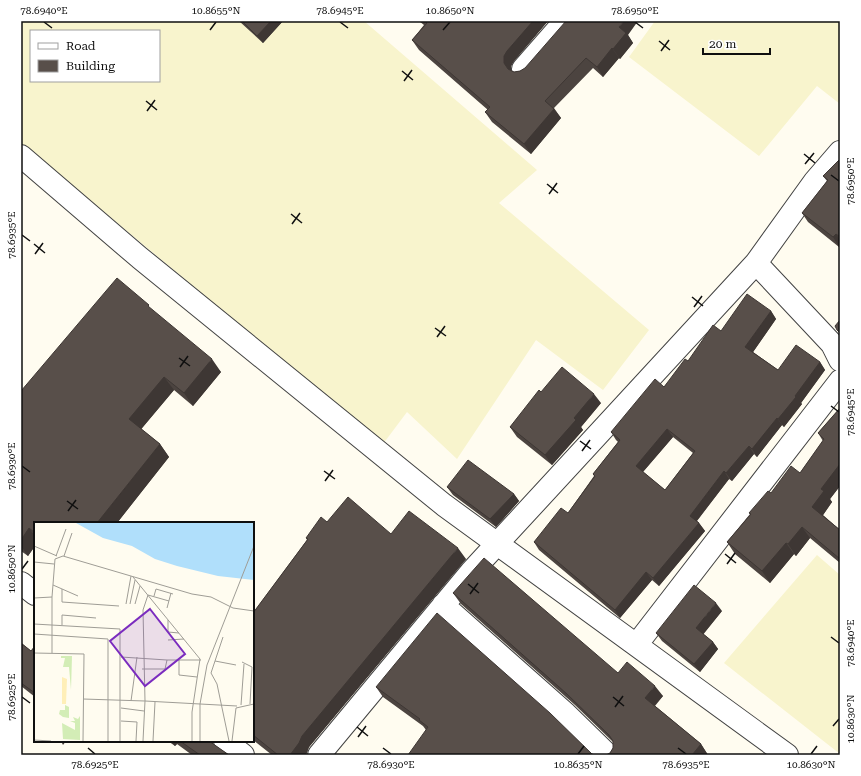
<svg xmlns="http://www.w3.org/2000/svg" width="861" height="776" viewBox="0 0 861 776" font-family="'Roboto Serif',serif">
<rect width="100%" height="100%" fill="#fffcf0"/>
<path fill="#f8f4cd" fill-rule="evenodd" d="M21,21H364L537,170L499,203L649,330L603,390L536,340L457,459L407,412L383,444L21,143ZM31,31H159V81H31Z
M655,21H840V104L817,86L759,156L629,57Z
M817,555L840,575V754L724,663Z"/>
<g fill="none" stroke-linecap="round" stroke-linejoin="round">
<g stroke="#424242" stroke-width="24">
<path id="minor" d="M523,69L565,21
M840,152L815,181L756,263L832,344L840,360
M21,156L140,258L444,505L787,755
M21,583L35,594
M443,605L566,714L608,755
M637,644L840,381
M225,741L243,755
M319,755L471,572L756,263"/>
</g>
<use href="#minor" stroke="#fff" stroke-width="22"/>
</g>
<path fill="#4c4440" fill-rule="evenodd" d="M239,21H283L263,43Z
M419,21H548L514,61L511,66V70L514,72L520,71L628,35L633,43L620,59L619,58L603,77L593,68L554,108L561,118L531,154L492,122L485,112L488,110L419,50L412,40L424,25Z
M840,159V246L839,247L808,222L802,213L827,181L823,176Z
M152,310L221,372L193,406L174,390L141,429L160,444L169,457L117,523H35V546L28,556L21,551V391Z
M771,311L776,319L753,352L778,370L820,362L825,370L801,403L802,404L784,427L782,425L757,457L754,454L732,481L729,479L697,521L699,523L705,531L659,586L652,580L620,618L539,550L534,542L568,513L594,476L593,474L618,442L616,440L611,432L664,387L688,361L721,331ZM673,437L693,453L665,490L643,472Z
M541,392L601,403L581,427L583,430L552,465L517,437L510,427Z
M840,408V486L830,499L832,502L823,515L840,530V563L810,538L796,556L794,554L770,583L735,554L727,542L750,514L749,513L771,493L800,473L823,441L818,433Z
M447,487L514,494L519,501L496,527L453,495Z
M327,522L391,534L466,559L309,747L306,755H272L253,740V613L307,540L306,538Z
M453,593L618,673L663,696L655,706L701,744L708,755L610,753L613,748V742L575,705L461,604Z
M722,611L703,634L713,642L718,649L700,672L662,641L656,633Z
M21,643L31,651L35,646V697L21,686Z
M376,687L550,713L426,730L423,726L383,697Z
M168,741H209L229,755H192L177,744L175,746Z"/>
<path fill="#3e3734" d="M271,21H283L263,43L257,36Z
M533,21H548L514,61L511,66V73L504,63V56L507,51Z
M624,21H638L628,35L633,43L620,59L613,49L619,27Z
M612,48L619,58L603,77L597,67Z
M554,109L561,118L531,154L524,144Z
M836,234L840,240V246L839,247L833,237Z
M771,311L776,319L751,355L745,347Z
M212,359L221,372L193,406L184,393Z
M820,362L825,370L801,403L802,404L784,427L778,419Z
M164,377L174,390L138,433L129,419Z
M594,394L601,403L581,427L583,430L552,465L545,455L574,418Z
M777,418L782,425L757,457L752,449Z
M667,429L673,437L641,474L636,466Z
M160,444L169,457L117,523H97Z
M749,446L754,454L732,481L726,473Z
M840,464V486L830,499L832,502L821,518L812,507L821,489Z
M724,471L729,479L695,523L690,516Z
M514,494L519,501L496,527L490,519Z
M699,523L705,531L659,586L653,578Z
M802,527L810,538L796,556L788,544Z
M29,528L35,536V546L28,556L21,546V540Z
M786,543L794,554L770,583L762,571Z
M458,548L466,559L309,747L306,755H290L302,736Z
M646,572L652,580L620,618L615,610Z
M716,603L722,611L702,636L696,628Z
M713,642L718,649L700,672L694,664Z
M655,686L663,696L652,708L645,698Z
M61,741H66L63,745Z
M171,741H174L177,744L175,746Z
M701,744L708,755H692Z"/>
<path fill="#584f4a" stroke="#3e3734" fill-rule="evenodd" d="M242,21H271L257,36Z
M425,21H533L507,51L504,56V63L508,69L514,72L520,71L525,68L566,21H624L619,27L626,33L613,49L612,48L597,67L586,58L545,101L554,109L524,144L485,112L490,107L412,40L427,23Z
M840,159V237L836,234L833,237L802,213L828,180L823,176Z
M117,278L149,305L148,306L212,359L184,393L164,377L129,419L160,444L97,523H35V533L29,528L21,540V391Z
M747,294L771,311L745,347L778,370L796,345L820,362L795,396L796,397L778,419L777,418L752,449L749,446L726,473L724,471L690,516L699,523L653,578L646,572L615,610L534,542L561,508L568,513L595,476L593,474L620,440L611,432L655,379L664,387L685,359L688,361L713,325L721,331ZM667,429L695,451L665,490L636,466Z
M840,320V333L837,330L835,326Z
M562,367L594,394L574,418L576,420L545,455L510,427L539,390L541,392Z
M840,408V464L821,489L824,491L812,507L840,530V559L802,527L788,544L786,543L762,571L727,542L751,514L749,513L768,491L771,493L791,466L800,473L824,439L818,433Z
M468,460L514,494L490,519L447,487Z
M348,497L391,534L409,511L458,548L302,736L299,743L290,755H278L253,735V613L308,539L306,538L321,517L327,522Z
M484,558L618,673L627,662L655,686L645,698L701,744L692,755H606L610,753L613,748V741L609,735L567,694L453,593Z
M694,585L716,603L696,628L713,642L694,664L656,633Z
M437,613L550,713L592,754L595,755H408L428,727L419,720L420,719L376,687Z
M21,643L31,651L35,646V693L21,683Z
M180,741H209L229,755H200Z"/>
<path fill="none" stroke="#0f0f0f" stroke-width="1.5" d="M44,22L52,28M340,22L348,28M635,22L643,28M210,30L216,22M443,30L450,22M659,41L670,50M661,51L669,40M402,71L413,80M404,81L412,70M146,101L157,110M147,111L155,100M804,154L815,163M805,164L814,153M831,175L839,181M547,184L558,193M549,194L557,183M291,214L302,223M292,224L300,213M22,235L30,241M34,244L45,253M35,254L43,243M692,297L703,306M694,307L702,296M435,328L446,336M437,337L445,326M179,358L190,366M180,367L188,356M831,406L839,412M580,441L591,449M582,451L590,440M22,466L30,472M324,471L335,479M325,481L333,470M67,501L78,509M68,511L76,500M725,554L736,563M727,564L735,553M22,569L28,561M468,584L479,593M470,594L478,583M831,637L839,643M22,697L30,703M613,697L624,706M615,707L623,696M833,726L839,719M357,727L368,736M358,737L366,726M88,748L95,754M383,748L391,754M678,748L686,754M578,754L584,746M811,754L817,746"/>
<g transform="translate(34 522)">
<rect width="220" height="220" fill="#fffcf0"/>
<path d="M27,134H38L37,168L35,145H29L31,136H27ZM31,183L35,185V196L29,195L25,192L26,188H31ZM46,194V218L29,217L28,201L41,208V201L36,199H41L39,195L44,197Z" fill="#d3edb6"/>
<path d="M28,155L33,157L32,182H28Z" fill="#ffefb8"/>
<path d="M42,1H220V58L184,54L143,44L121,37L98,24L69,16Z" fill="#b0dffb"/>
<path fill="none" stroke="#9f9d96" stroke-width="1" d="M0,24L23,34M22,34L32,7M30,34L38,11M0,40L20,42M99,55L166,137L158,190V219M19,63L44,74M28,67V80L85,84M120,74L122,67L139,72M0,76L18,75L21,37L29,34L158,72L177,75L199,86L220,89M135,79L114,73L109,88L111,179L203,184M92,82L97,54M96,82L101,58M101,82L106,64M133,86L137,71M134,98V110L145,111M0,102L86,107V219M28,103V93L62,96M0,112L74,117V219M189,115L177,151L183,162L195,219M134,118L150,117M0,131L50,132L49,219M18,131V75M87,135L133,138M145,138V153L163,155M181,139L202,143M208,140L218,145L216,182M108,147H131L133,138H167M49,177L111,179L109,219M97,179L103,135M207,183L210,142M87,186L110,189M87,199L103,200L102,219M0,218L17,219M119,219L121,180M166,219V182L173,143L220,24M198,219L202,186L220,182"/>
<path fill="#7b2cbf" fill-opacity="0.15" stroke="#7b2cbf" stroke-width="2" d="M116,87L151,132L111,164L76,119Z"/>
<rect width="220" height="220" fill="none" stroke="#0f0f0f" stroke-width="2"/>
</g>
<rect width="861" height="776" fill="none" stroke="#ffffff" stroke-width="44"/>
<rect x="30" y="30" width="130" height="52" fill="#ffffff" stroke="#9f9f9f"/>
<rect x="38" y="43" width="20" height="6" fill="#ffffff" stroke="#9f9f9f"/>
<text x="66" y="50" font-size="12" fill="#0f0f0f">Road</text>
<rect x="38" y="60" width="20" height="12" fill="#584f4a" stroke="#9f9f9f"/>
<text x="66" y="70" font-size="12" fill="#0f0f0f">Building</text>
<path d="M703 48v6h67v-6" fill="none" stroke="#0f0f0f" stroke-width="2"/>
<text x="709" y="48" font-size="12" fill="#0f0f0f" stroke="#ffffff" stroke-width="3" paint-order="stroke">20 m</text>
<rect x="22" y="22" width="817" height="732" fill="none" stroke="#0f0f0f" stroke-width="1.5"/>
<g font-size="10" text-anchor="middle" fill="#0f0f0f">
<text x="44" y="14">78.6940°E</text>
<text x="216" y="14">10.8655°N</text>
<text x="340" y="14">78.6945°E</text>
<text x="450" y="14">10.8650°N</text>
<text x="635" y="14">78.6950°E</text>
<text transform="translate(850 181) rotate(-90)" y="4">78.6950°E</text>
<text transform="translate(11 235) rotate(-90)" y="4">78.6935°E</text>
<text transform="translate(850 412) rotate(-90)" y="4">78.6945°E</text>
<text transform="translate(11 466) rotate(-90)" y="4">78.6930°E</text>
<text transform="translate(11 569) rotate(-90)" y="4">10.8650°N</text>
<text transform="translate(850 643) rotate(-90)" y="4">78.6940°E</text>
<text transform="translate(11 697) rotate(-90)" y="4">78.6925°E</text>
<text transform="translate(850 719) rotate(-90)" y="4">10.8630°N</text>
<text x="95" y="768">78.6925°E</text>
<text x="391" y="768">78.6930°E</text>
<text x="578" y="768">10.8635°N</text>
<text x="686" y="768">78.6935°E</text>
<text x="811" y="768">10.8630°N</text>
</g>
</svg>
